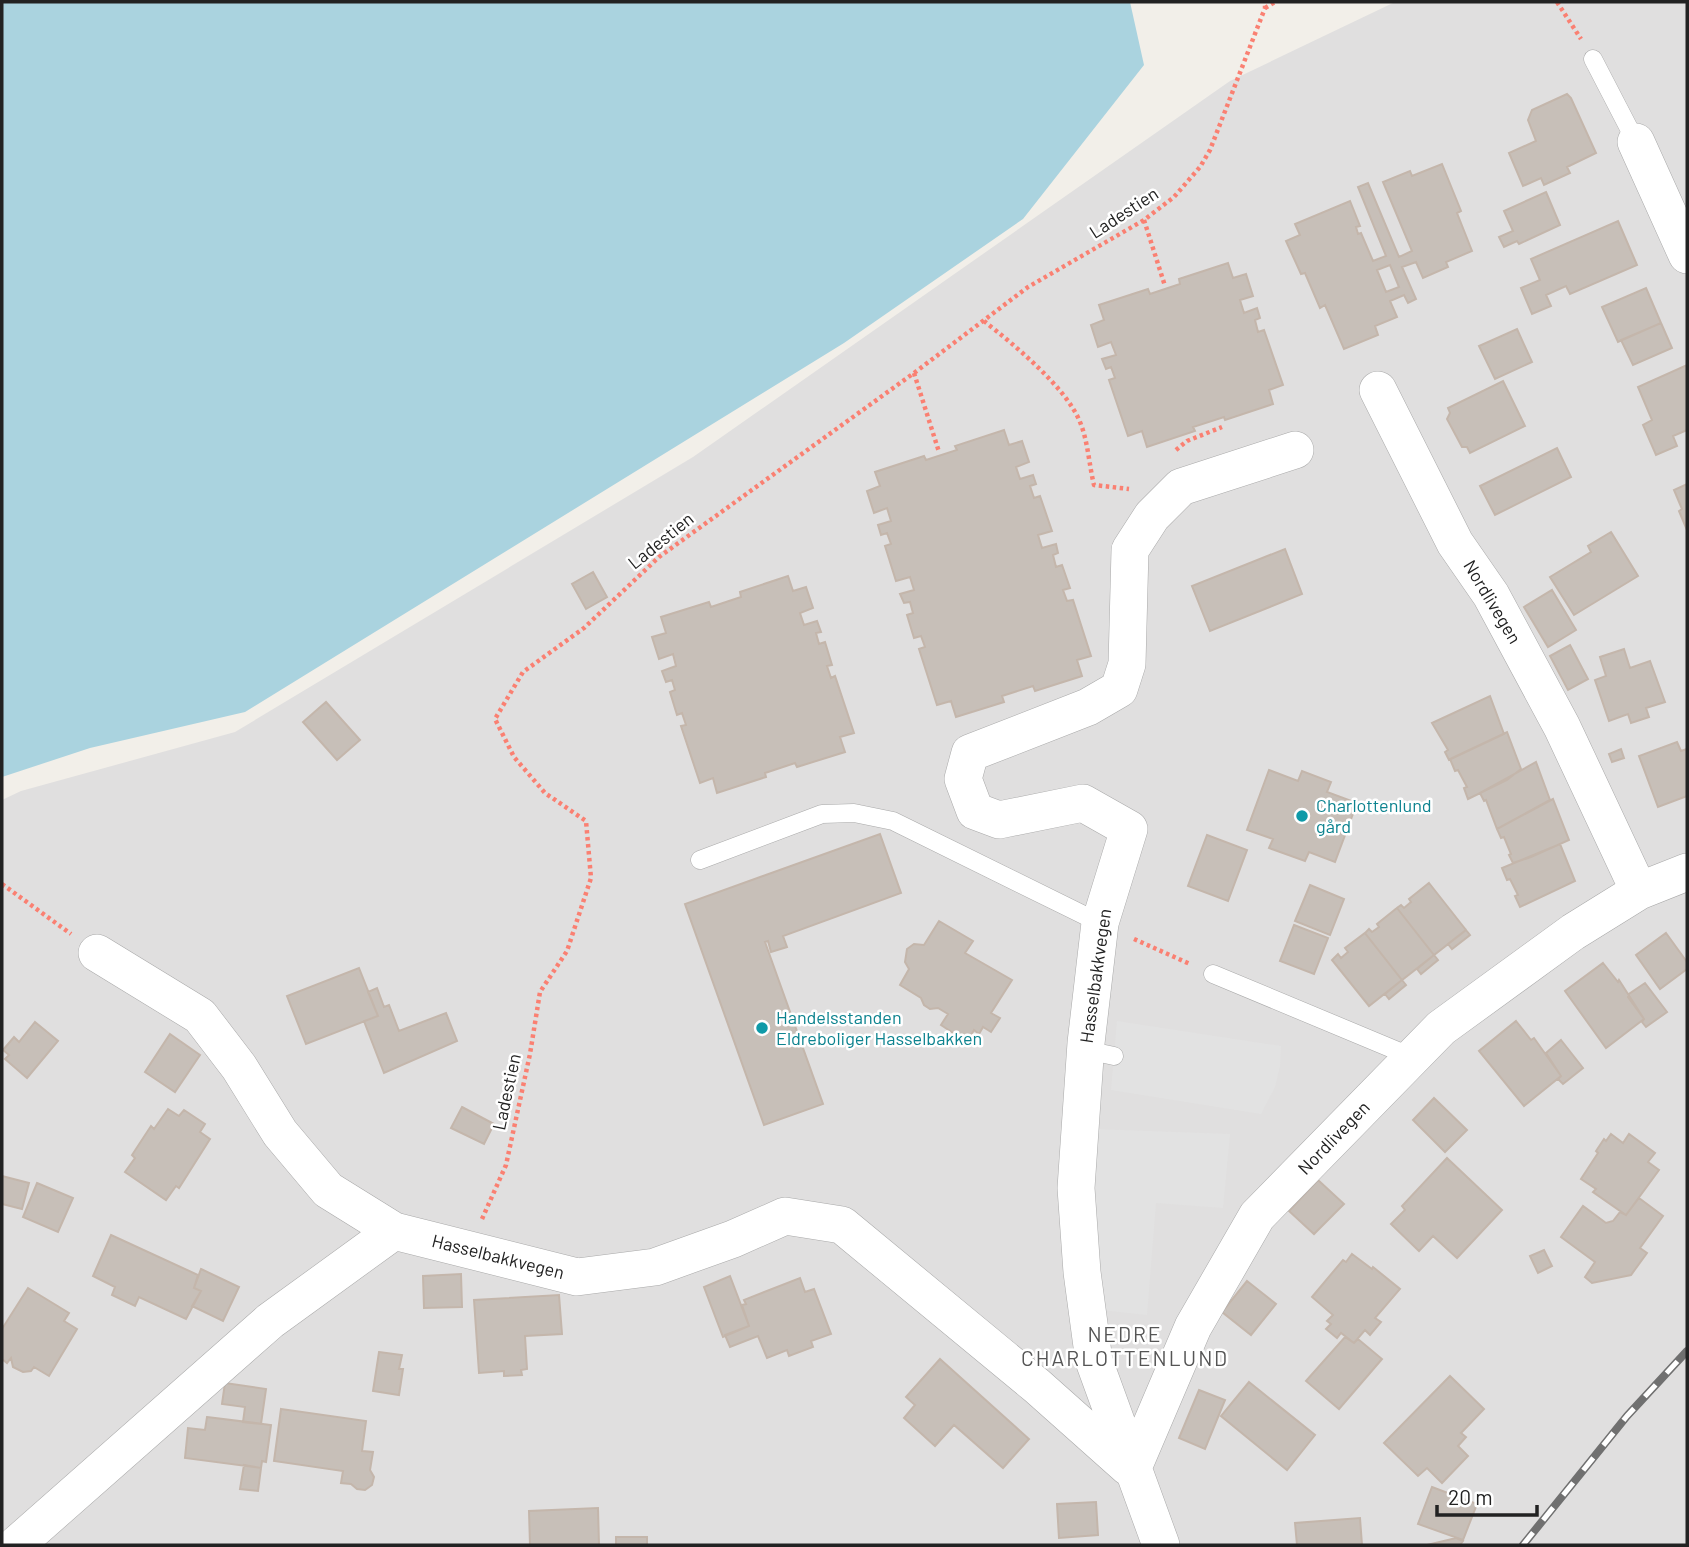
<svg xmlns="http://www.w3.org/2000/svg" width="1689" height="1547" viewBox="0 0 1689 1547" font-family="Barlow,sans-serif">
<rect width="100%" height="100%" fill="#f2efe9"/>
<path fill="#e0dfdf" d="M1395,2H1687V1545H2V800L21,791L235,732L693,457L1230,81Z"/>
<path fill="#e2e2e2" d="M1117,1021L1281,1046L1280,1066L1275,1087L1261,1114L1111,1090Z
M1094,1129L1230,1134L1223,1208L1156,1203L1147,1315L1101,1310L1094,1282Z"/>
<path fill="#aad3df" d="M2,2H1130L1144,65L1023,219L844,343L245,712L90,748L2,777Z"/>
<path fill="#c7bfb8" stroke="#c4b6ab" stroke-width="2" fill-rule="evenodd" d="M1567,94L1571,98L1596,153L1567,167L1570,173L1544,185L1541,178L1523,186L1509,153L1536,141L1528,120L1532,110Z
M1442,164L1461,211L1457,213L1472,251L1446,262L1448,267L1423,278L1416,262L1402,267L1416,299L1408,303L1404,295L1390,301L1397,317L1375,326L1378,335L1344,349L1325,305L1320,308L1305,273L1301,274L1286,241L1300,235L1295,224L1350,201L1360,226L1356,227L1358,234L1361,233L1373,261L1386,256L1358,187L1368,183L1399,257L1412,251L1383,182L1410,171L1412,176ZM1390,265L1399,287L1386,292L1377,270Z
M1546,192L1560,225L1519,244L1517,241L1504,247L1499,237L1513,231L1504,211Z
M1618,221L1637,265L1570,294L1566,286L1546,295L1551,306L1532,314L1521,288L1540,280L1531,259Z
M1228,263L1233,278L1246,274L1253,296L1240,300L1244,313L1257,308L1260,318L1255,320L1258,332L1264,330L1283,385L1269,390L1273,404L1225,420L1224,417L1193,427L1195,431L1147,447L1142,431L1128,436L1109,380L1115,378L1111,367L1106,369L1102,359L1116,355L1111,342L1098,347L1091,325L1104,320L1099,305L1148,289L1150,294L1180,284L1179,279Z
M1646,288L1661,323L1618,342L1602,307Z
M1661,323L1672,348L1633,365L1621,340Z
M1517,329L1532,362L1495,379L1479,346Z
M1687,365V430L1673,436L1677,446L1656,455L1643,425L1652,420L1638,387Z
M1503,381L1525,426L1470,453L1467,447H1462L1447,419L1450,413L1448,408Z
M1004,430L1009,445L1022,441L1029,462L1016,467L1020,479L1033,475L1036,484L1030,486L1034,498L1040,496L1052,531L1038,535L1042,548L1056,544L1058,553L1053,555L1056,567L1062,565L1070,588L1063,590L1067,601L1073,600L1091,656L1077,660L1082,676L1035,691L1033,686L1002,696L1004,702L956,717L951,701L937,705L919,649L925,647L921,636L914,638L907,615L913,613L910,602L904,603L900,594L914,590L910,577L896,581L885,546L891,544L887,533L881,535L878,525L891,521L887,508L874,513L867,491L880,486L875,472L924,456L926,460L957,450L955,446Z
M1557,448L1571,477L1495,515L1480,486Z
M1687,484V530L1679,511L1682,509L1674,490Z
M1611,532L1638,576L1574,615L1550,577L1591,552L1588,546Z
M1285,549L1302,594L1210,631L1192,586Z
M593,572L607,597L586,609L572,584Z
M788,576L793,591L806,587L813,608L800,613L804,625L817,621L821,632L816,633L819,644L825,642L832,665L827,666L831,678L835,676L854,733L840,737L845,752L797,767L795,763L765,773L766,777L717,793L713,778L700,783L681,726L686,725L682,713L677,715L670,692L675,690L672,680L666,682L662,671L676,666L673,654L659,659L652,637L666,633L661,617L709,602L711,607L741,597L740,592Z
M1552,590L1576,630L1548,647L1524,607Z
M1570,645L1588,679L1568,690L1550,656Z
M1624,649L1630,668L1650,661L1665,702L1646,708L1649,717L1631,723L1628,714L1609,721L1595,680L1606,676L1600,657Z
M1490,696L1504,734L1449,760L1445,752L1448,750L1432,723Z
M326,702L360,740L337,760L303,722Z
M1507,732L1521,769L1507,780L1468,799L1464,788L1467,787L1458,770L1455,771L1450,759Z
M1677,742L1681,751L1687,749V796L1658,807L1639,756Z
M1621,749L1624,758L1612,762L1609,754Z
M1536,762L1550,800L1497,829L1486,800L1484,801L1480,793Z
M1269,770L1298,781L1302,771L1331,782L1327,792L1357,803L1335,862L1309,852L1305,861L1269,848L1273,839L1247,830Z
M1553,799L1569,840L1531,857L1513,863L1509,855L1511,854L1504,837L1501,838L1497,829Z
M880,834L901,893L783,936L787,947L771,952L768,941L765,942L823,1104L764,1125L685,904Z
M1207,835L1247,850L1228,901L1188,886Z
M1560,844L1575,881L1520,907L1515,896L1518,895L1510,879L1507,880L1502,868Z
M1429,883L1466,930L1434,955L1397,908L1401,905L1404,908L1411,902L1409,899Z
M1310,885L1344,899L1330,935L1295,921Z
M1397,908L1434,955L1402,980L1365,933L1369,929L1372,932L1379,927L1377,924Z
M939,921L973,941L965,953L1012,980L991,1013L1000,1018L991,1032L983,1027L979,1034L974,1030L967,1042L941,1025L948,1014L938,1008L930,1009L924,1005L921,998L900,985L909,969L905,962L907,949L914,944L924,945Z
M1294,925L1328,938L1314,974L1280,961Z
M1466,930L1470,935L1452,949L1448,944Z
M1365,933L1402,980L1369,1006L1332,960L1338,954L1341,958L1348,952L1345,948Z
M1666,933L1687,962V969L1660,989L1636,955Z
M1434,955L1438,960L1421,974L1417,969Z
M1603,963L1618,982L1619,980L1644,1019L1606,1048L1565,991Z
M359,968L378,1016L306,1044L287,996Z
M1402,980L1406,985L1389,999L1385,994Z
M1645,983L1667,1012L1646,1027L1642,1022L1644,1019L1628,997L1629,994Z
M377,988L384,1007L389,1005L399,1031L446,1013L457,1041L384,1073L364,1021L378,1016L368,992Z
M1516,1021L1531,1040L1534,1038L1561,1076L1524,1106L1479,1051Z
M35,1022L58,1041L27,1078L5,1059L9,1055L3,1050L14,1037L19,1042Z
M170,1034L200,1055L175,1092L145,1072Z
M1561,1040L1583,1068L1563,1084L1558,1079L1561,1076L1546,1053Z
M1434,1098L1467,1130L1445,1152L1413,1120Z
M462,1107L494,1124L484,1144L451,1128Z
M168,1109L179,1116L184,1110L205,1124L200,1132L210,1139L179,1188L176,1186L166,1200L125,1172L135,1158L132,1155L151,1126L154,1129Z
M1611,1134L1623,1143L1629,1134L1655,1153L1648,1162L1659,1170L1626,1215L1593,1192L1596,1189L1581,1179L1598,1153L1596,1151L1604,1139L1606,1141Z
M1447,1158L1502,1210L1457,1258L1433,1236L1419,1251L1391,1224L1405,1210L1402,1206Z
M2,1176L29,1183L22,1209L2,1204Z
M1318,1180L1344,1204L1314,1234L1289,1211Z
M37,1183L73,1198L58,1232L23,1217Z
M1639,1198L1663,1216L1640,1248L1647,1253L1631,1275L1592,1283L1585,1277L1595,1262L1561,1237L1583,1206L1606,1223L1613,1221L1620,1212L1626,1215Z
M111,1235L198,1275L194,1288L201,1291L186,1319L139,1297L135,1306L112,1295L115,1287L93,1276Z
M1544,1250L1552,1266L1538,1273L1530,1256Z
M1352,1254L1372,1269L1373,1267L1400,1289L1375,1318L1381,1322L1370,1335L1365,1330L1354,1343L1341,1333L1337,1338L1326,1329L1331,1324L1327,1321L1333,1315L1312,1297L1343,1260L1346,1262Z
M201,1269L239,1287L223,1321L192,1306L201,1291L194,1288Z
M461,1274L462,1307L424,1308L423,1276Z
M730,1276L749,1326L723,1337L704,1287Z
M800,1278L805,1292L814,1289L831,1334L811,1341L813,1347L789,1356L787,1350L767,1358L758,1336L730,1347L725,1335L749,1326L742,1305L746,1304L744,1300Z
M1247,1281L1276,1304L1251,1335L1222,1312Z
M28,1288L69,1313L64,1321L77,1329L49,1376L34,1367L31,1371L23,1372L13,1367L11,1358L7,1363L2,1359V1329Z
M559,1295L562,1334L525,1336L527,1369L521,1370L522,1375L504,1376V1371L479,1373L474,1300Z
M1345,1337L1354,1343L1358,1339L1382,1359L1339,1409L1306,1381Z
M379,1352L402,1355L399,1369H403L399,1395L373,1391Z
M940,1359L1029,1439L1003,1468L954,1425L935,1446L904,1418L915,1405L906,1397Z
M1450,1376L1484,1409L1461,1433L1466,1437L1458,1446L1468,1456L1442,1483L1427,1468L1418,1476L1384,1443Z
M1249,1382L1315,1435L1287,1470L1221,1416Z
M225,1383L266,1389L261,1424L243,1422L245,1407L222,1404Z
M1199,1390L1225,1400L1205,1449L1179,1438Z
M281,1409L366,1421L362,1451L373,1452L370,1470L374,1477L372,1485L365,1490L357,1489L351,1484L341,1483L343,1471L274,1461Z
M207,1417L271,1425L266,1462L262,1461L261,1468L185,1458L188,1428L205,1430Z
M244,1465L261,1468L258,1491L240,1489Z
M1432,1487L1477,1504L1463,1540L1418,1524Z
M1096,1502L1098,1535L1059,1538L1057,1504Z
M598,1508L599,1545H530L529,1511Z
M1360,1518L1362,1545H1297L1295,1523Z
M616,1537H647V1545H616Z
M1456,1538L1463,1541L1460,1545H1427Z"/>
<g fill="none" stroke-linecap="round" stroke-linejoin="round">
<g stroke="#a9a9a9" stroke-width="19">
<path id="service" d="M1593,59L1636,142
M700,860L822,814L854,813L893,821L1100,923
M1213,974L1412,1057
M1086,1050L1114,1056"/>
</g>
<g stroke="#a9a9a9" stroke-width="38">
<path id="minor" d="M1636,142L1687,255
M1378,390L1455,543L1491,595L1562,727L1639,891
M97,953L200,1016L239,1067L280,1133L328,1190L394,1231
M1132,1470L1193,1327L1257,1216L1441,1028L1573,932L1639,891L1687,872
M16,1545L270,1321L394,1231L577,1277L655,1267L733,1239L785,1216L842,1225L1037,1386L1128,1467
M1161,1545L1094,1361L1082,1272L1076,1188L1086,1043L1100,923L1129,829L1083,803L999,820L975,811L963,779L970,753L1088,707L1119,689L1127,664L1130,550L1152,516L1181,487L1295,450"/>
</g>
<path stroke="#fa8072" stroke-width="4.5" stroke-dasharray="3.5 3.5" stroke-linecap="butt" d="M1557,2L1581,39
M1265,8L1275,2
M1144,220L1165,286
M984,321C1013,344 1066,387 1080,422C1088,441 1089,465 1094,485L1129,489
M914,373L939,452
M1176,450L1187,441L1222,427
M2,884L71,934
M1134,939L1190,964
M482,1219L506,1165L530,1054L540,992L567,951L591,878L586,821L545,793L514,757L495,719L523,672L584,628L659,557L914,373L1028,287L1144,220L1174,197L1200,167L1210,150L1265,8V2"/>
<use href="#service" stroke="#fff" stroke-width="18"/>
<use href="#minor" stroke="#fff" stroke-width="37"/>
<g stroke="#707070" stroke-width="8">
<path id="rail" d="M1523,1545L1627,1416L1687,1351"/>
</g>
<use href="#rail" stroke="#fff" stroke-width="5" stroke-dasharray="16" stroke-linecap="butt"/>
</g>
<g fill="#0f9aa8" stroke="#fff" stroke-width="2.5">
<circle cx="1302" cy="816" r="7"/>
<circle cx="762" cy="1028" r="7"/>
</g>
<g text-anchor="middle" stroke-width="5" stroke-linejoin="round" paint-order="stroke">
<g font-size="18" fill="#222" stroke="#fff">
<text transform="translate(1124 213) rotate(-33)" y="6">Ladestien</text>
<text transform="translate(661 541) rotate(-39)" y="6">Ladestien</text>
<text transform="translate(1492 602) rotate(59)" y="6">Nordlivegen</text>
<text transform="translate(1096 976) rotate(-82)" y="6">Hasselbakkvegen</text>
<text transform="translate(507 1092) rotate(-78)" y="6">Ladestien</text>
<text transform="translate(1334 1138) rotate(-46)" y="6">Nordlivegen</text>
<text transform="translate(498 1257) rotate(14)" y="6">Hasselbakkvegen</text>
</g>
<g font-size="18" fill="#0d838f" stroke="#fff" text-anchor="start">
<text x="1316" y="812">Charlottenlund<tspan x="1316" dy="21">gård</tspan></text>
<text x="776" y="1024">Handelsstanden<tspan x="776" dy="21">Eldreboliger Hasselbakken</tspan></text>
</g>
<g font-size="21" letter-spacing="2" fill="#555" stroke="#fff">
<text x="1125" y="1342">NEDRE<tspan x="1125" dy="24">CHARLOTTENLUND</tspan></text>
</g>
</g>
<rect width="1689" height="1547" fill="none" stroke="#222222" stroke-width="7"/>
<path d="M1437 1505v10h100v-10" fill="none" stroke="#222222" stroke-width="3.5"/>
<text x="1448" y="1505" font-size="21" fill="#222222" stroke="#ffffff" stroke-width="5" paint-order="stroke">20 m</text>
</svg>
